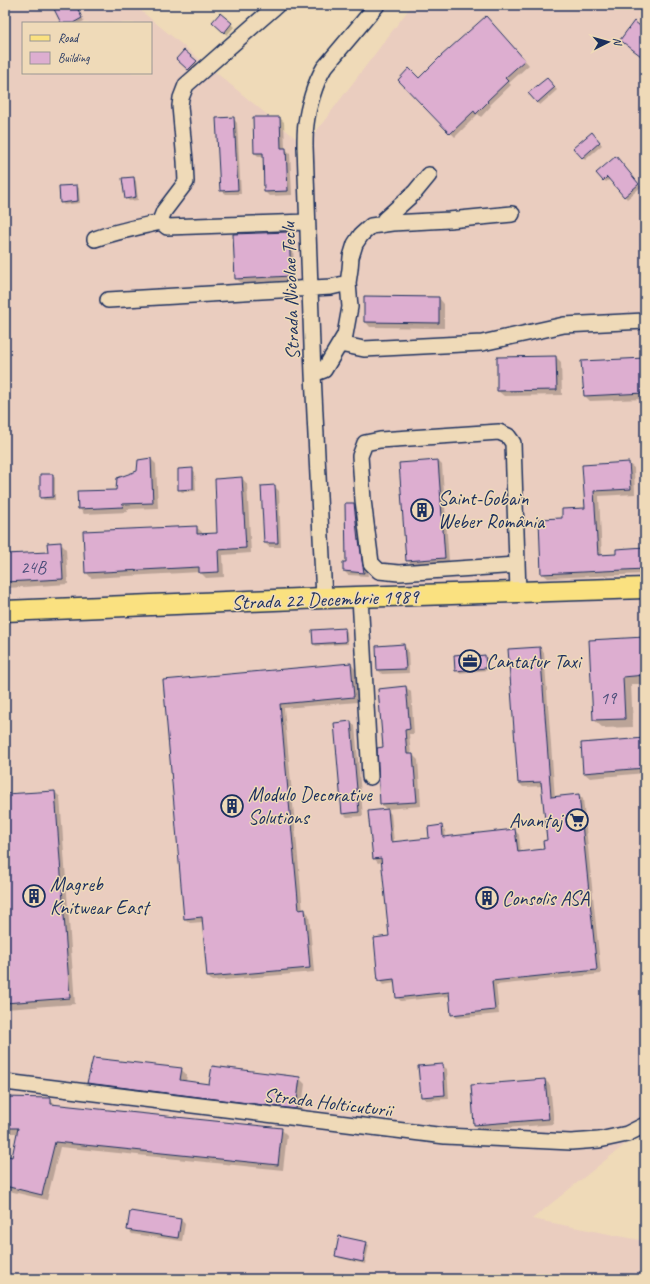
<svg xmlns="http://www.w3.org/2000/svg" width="650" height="1284" viewBox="0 0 650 1284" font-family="Caveat,sans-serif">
<rect width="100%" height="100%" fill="#efdab8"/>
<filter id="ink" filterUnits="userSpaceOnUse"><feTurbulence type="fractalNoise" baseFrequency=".025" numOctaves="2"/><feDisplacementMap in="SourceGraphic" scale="8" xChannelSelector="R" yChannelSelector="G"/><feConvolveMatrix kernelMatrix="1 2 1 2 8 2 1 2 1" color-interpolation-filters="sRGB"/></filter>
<g filter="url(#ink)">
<path fill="#eacdbf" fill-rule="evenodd" d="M5,5H134L305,146L412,5H645V1124L628,1142L532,1219L645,1241V1279H5ZM23,23H151V73H23Z"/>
<path fill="#0003" d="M63,5H76L84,21L80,23H62Z
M305,5H320L314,12Z
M220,14L234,27L227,35L213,22Z
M490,22L529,65L509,83L511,85L490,105L491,106L481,117L478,114L455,137L399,80H419Z
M184,51L198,64L191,72L177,59Z
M549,82L557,90L540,105L537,103Z
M233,118L237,123L241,194H226L221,190Z
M280,118L284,122L285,149L290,153L292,195L269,196L265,192L264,157H259L255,153Z
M595,136L602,145L585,160L582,157Z
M619,160L641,187L627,199L610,179L606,182L604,180Z
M133,178L136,181L138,200L129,201L126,198Z
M76,186L79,188L80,203L64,205L61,202Z
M289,233L293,237L294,280L241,283L236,278Z
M439,298L444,304V328L370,327L365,321Z
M556,357L561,362L562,395L504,396L498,391Z
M645,359V399L590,401L585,396Z
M151,459L156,464L158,508L127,509L128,512L84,514L79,508L117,491L138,472Z
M438,461L442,465L449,562L411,564L407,560Z
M628,463L634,468L635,494L599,496L602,556L617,555L645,548V574L548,578L542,573L563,519L586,509L583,466Z
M192,469L195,472L196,491L182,492L179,489Z
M53,475L55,478V500H44L41,497Z
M242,478L247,484L251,553L223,555L224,577L206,578L200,572L91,578L86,572L196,527L202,532V535L218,534Z
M274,486L279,491L281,547H269L265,543L262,487Z
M354,504L358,508L368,576L348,575L344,571L347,563Z
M60,543L66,549L68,584L7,588L5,586V555L49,553Z
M345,629L347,632L348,644L316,646L314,644Z
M645,638V684H631L633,727L603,728L594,720L590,641Z
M404,646L408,650L409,673L382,674L378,670Z
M540,648L544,652L555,798L579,795L583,799L601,974L496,985L499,1014L457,1018L452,1014L451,996L401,1001L396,997L395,983L383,985L379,980L390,937L382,862L378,863L374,858L387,810L381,804L384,748L406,687L411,692L414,734H409L411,755H413L418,760L421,806L386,809L391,814L394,842L430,839L441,826L445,830L446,838L515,830L519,835L521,853L545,850L548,841L543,786L523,787L519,783Z
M474,654L476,657L485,656L487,658L488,670L459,673L456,670Z
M351,664L355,669L358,702L284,708L303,911L305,910L309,915L314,972L212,981L208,977L203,922L190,923L185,919L164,681Z
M351,722L355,726L363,816L347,817L343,813Z
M645,739V773L590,778L584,773Z
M55,792L60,797L75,1004L5,1009V795Z
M442,1065L447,1069L449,1099L426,1100L421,1096Z
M181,1069L187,1075L186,1082L210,1085L299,1078L305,1084L301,1114L94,1088L88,1083Z
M545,1080L550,1085L554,1124L481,1130L475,1125Z
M5,1098L50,1099L56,1105L281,1129L287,1135L283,1170L60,1147L47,1200L5,1190V1156L12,1158L18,1133H5Z
M181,1220L185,1224L182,1241L132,1234L128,1229Z
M366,1243L369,1245L365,1264L339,1258L336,1255Z
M7,1275L25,1279H6Z"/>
<path fill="#ddaed0" stroke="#1b2f5e" d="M61,5H76L82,18L73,23H61L54,9Z
M220,13L232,23L224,33L212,22Z
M486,16L525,60L505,78L508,81L487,101L488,102L476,114L474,111L450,134L398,80L409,68L419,78L441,56Z
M634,21L645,30V59L620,40Z
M184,50L197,61L188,70L176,59Z
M547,78L555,87L537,103L528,93Z
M234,117L238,190L220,191L216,118Z
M253,117H280L281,148H286L288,191L264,192L263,153H254Z
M592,132L600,142L582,158L573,148Z
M616,156L639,184L624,197L607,177L603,181L596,173Z
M134,177L136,197L125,199L122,178Z
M77,185L78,201L60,203L59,186Z
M289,232L291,276L235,279L233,234Z
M364,296L439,297V323L364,322Z
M556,356L557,390L497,391V357Z
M645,358V393L584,396L581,361Z
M151,458L153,503L122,504L123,507L78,509L77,491L116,490L117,478L137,471L138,460Z
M438,460L445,558L406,561L399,463Z
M629,462L631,489L594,491L598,555L616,554V549L645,547V569L541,574L539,519L562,518V509L585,508L582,465Z
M193,468V489L178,490V469Z
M40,474H53V497L40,498Z
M242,477L246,548L218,550L219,572L199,573V567L85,573L83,531L197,526V534L217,533L215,479Z
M275,485L278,543H264L261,486Z
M345,503H354L358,540H359L364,573L343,571V562H346Z
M61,542L63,579L5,582V554L48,552L47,543Z
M345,628L346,642L313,644L312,630Z
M645,637V675L623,677L625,719L593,720L589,640Z
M404,644L406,669L377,670L376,646Z
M540,647L551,797L579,794L597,970L492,981L495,1010L451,1015L449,992L396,998L394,979L378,981L374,938L389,936L381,858L373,859L368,811L388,809L391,842L429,838L428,827L442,825L443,837L515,829L518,852L544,849L543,841L547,840L541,782L518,783L508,649Z
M475,653V656L485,655L486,668L455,671L454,655Z
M351,663L354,697L280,704L299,910L305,909L310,968L207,977L202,917L184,919L163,680Z
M406,686L410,729L405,730L407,754H413L417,802L380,804L377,748L383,747L378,689Z
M351,721L359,812L342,814L334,723Z
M645,738V768L583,773L581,743Z
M55,791L70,998L5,1003V794Z
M93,1058L182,1068L180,1080L209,1084L212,1066L300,1077L296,1109L87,1083Z
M443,1064L445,1095L421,1097L418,1066Z
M545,1079L549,1119L474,1125L471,1085Z
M5,1097L51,1098V1104L282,1128L278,1165L55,1142L42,1195L5,1186V1155L12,1157L18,1128H5Z
M130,1211L181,1219L178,1238L127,1230Z
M339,1236L367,1242L363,1262L335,1256Z"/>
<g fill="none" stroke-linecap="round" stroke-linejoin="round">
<g stroke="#1b2f5e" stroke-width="18">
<path id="minor" d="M277,5L186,85L181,98L180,106L185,161L186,182L164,211L160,221L167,227L307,222
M381,225L385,219L415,192L429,175
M95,239C117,231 139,227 161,222
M108,300L331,287L348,283L350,269L351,257L355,244L361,235L371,226L392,223L449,220L512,214
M340,344L364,349L482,343L564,325L645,321
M313,374L324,370L345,335L350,307L348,283
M517,565L399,573L379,571L371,563L363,500L360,456L365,443L380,440L499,432L508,436L513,443L518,592
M360,597L370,777
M324,598L313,374L305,146C305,139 305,131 306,124C308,107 315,83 324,68L377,5
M5,1082L445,1136L571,1142L599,1140L627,1134L645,1125"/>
</g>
<g stroke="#1b2f5e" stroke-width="23">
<path id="major" d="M5,611L324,598L645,588"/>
</g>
<use href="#minor" stroke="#efdab8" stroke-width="15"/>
<use href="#major" stroke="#fae180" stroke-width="20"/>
</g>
</g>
<defs>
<g id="building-ring" transform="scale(1.15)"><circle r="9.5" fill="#efdab8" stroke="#1b2f5e" stroke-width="1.5"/><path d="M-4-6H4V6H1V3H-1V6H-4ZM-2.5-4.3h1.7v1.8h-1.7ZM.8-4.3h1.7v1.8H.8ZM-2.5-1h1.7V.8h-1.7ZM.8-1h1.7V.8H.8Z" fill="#1b2f5e"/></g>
<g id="office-ring" transform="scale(1.15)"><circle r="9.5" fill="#efdab8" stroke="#1b2f5e" stroke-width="1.5"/><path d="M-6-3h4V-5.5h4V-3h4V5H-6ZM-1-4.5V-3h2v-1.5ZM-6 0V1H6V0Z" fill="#1b2f5e"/></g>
<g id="supermarket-ring" transform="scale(1.15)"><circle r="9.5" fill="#efdab8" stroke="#1b2f5e" stroke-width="1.5"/><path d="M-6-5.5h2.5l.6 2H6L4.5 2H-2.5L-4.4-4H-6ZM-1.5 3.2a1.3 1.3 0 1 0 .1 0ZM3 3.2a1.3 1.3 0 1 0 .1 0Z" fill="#1b2f5e"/></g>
</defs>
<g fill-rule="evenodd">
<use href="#building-ring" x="422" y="510"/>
<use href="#office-ring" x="470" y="661"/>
<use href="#building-ring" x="232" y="806"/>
<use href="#supermarket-ring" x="577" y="820"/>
<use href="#building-ring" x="34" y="896"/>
<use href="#building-ring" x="487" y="898"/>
</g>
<g text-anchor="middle" stroke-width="3" stroke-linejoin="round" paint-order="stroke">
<g font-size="18" fill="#4c4f7a">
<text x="33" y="573">24B</text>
<text x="608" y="704">19</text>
</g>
<g font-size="20" fill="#1b2f5e" stroke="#efdab8">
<text transform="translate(290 291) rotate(-92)" y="7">Strada Nicolae Teclu</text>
<text transform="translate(325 599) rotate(-2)" y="7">Strada 22 Decembrie 1989</text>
<text transform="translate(328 1102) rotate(7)" y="7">Strada Holticuturii</text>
</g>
<g font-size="20" fill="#1b2f5e" stroke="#efdab8" text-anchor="start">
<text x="438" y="505">Saint-Gobain<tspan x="438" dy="23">Weber România</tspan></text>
<text x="486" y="668">Cantatur Taxi</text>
<text x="248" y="801">Modulo Decorative<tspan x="248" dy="23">Solutions</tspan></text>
<text x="562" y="827" text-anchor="end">Avantaj</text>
<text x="50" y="891">Magreb<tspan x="50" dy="23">Knitwear East</tspan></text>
<text x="502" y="905">Consolis ASA</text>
</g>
</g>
<rect width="650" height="1284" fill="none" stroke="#efdab8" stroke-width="20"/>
<rect x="10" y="10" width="630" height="1264" fill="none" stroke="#1b2f5e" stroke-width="1.5" filter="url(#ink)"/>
<rect x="22" y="22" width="130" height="52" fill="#efdab8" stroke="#9a9694"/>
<rect x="30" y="35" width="20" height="6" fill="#fae180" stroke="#9a9694"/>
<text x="58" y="42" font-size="12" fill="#1b2f5e">Road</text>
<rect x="30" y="52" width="20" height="12" fill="#ddaed0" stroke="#9a9694"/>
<text x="58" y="62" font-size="12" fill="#1b2f5e">Building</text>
<g transform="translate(608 42) rotate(84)" stroke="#efdab8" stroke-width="3" paint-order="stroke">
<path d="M0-3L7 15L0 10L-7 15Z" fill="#1b2f5e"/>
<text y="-6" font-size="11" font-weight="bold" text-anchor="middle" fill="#1b2f5e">N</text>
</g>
</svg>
